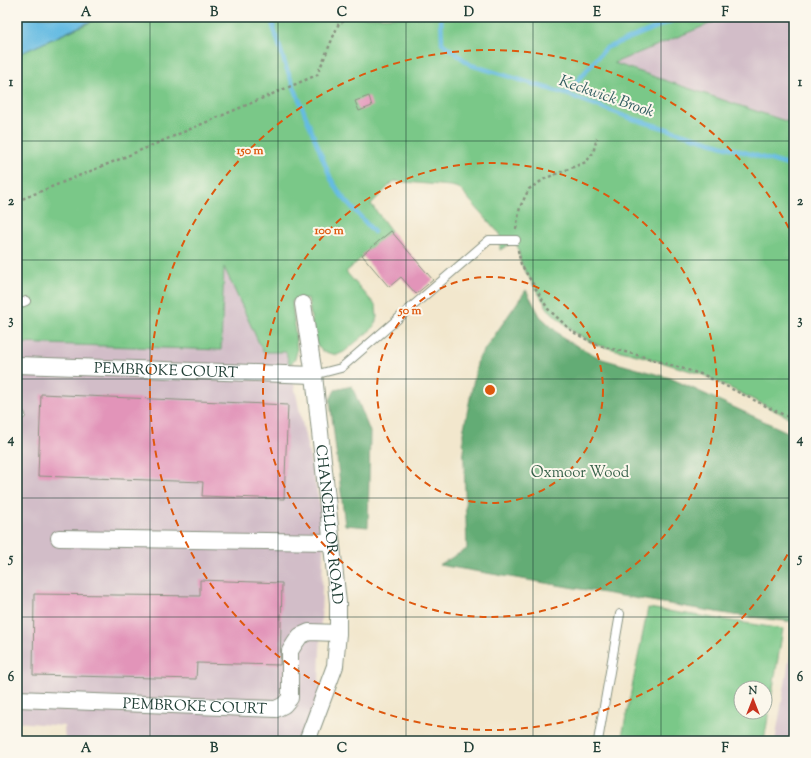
<svg xmlns="http://www.w3.org/2000/svg" width="811" height="758" viewBox="0 0 811 758" font-family="'Sorts Mill Goudy',serif">
<rect width="100%" height="100%" fill="#fbf7ec"/>
<filter id="ink" filterUnits="userSpaceOnUse"><feTurbulence type="fractalNoise" baseFrequency=".025" numOctaves="2"/><feDisplacementMap in="SourceGraphic" scale="8" xChannelSelector="R" yChannelSelector="G"/><feConvolveMatrix kernelMatrix="1 2 1 2 8 2 1 2 1" color-interpolation-filters="sRGB"/></filter>
<filter id="wash" filterUnits="userSpaceOnUse"><feTurbulence type="fractalNoise" baseFrequency=".012" numOctaves="4" result="noise"/><feDisplacementMap in="SourceGraphic" scale="16" xChannelSelector="R" yChannelSelector="G"/><feGaussianBlur stdDeviation="0.9" result="paint"/><feColorMatrix in="noise" values="0 0 0 0 0 0 0 0 0 0 0 0 0 0 0 0 0 1.4 0 .05"/><feComposite in="paint" operator="in"/></filter>
<g filter="url(#wash)">
<rect width="100%" height="100%" fill="#f2e7cd"/>
<path fill="#d2bdc8" d="M726,17H794V124L613,63Z
M224,266L263,351L287,352L324,524L318,715L311,741H65L64,726L17,722V343L221,350Z
M794,632V741H775Z"/>
<path fill="#7ac888" stroke="#4c825e" fill-rule="evenodd" d="M102,17H726L614,63L794,124V420L704,375L641,356L597,345L573,332L548,309L521,264L516,240L500,250V233L497,231L459,188L451,186L394,181L371,204L391,231L346,272L376,306L377,317L374,327L344,352L337,355L329,353L322,351L315,343L308,298L292,301L297,351L295,359L292,363L289,364L286,352H263L224,267L221,350L17,343V55Z
M648,608L783,629L764,741H621ZM741,688H765V712H741Z"/>
<path fill="#63ac74" stroke="#417454" d="M526,290L540,316L564,339L602,359L670,378L794,435V622L734,615L439,565L467,549L463,433L478,359Z
M352,386L370,432L368,527L345,525L330,400L335,390Z"/>
<path fill="#65bbe2" stroke="#427c8b" d="M17,17H100L17,55Z"/>
<g fill="none" stroke-linecap="round" stroke-linejoin="round">
<path stroke="#65bbe2" stroke-width="4.5" d="M272,17L273,26L286,67L331,179L341,195L374,232
M441,17L442,43L471,65L566,94L630,118L794,167
M566,94L606,48L681,17"/>
</g>
<g id="blocks">
<path fill="#e294b9" d="M369,96L372,106L359,111L355,101Z
M391,231L433,280L416,294L401,277L389,287L362,255Z
M41,394L288,405L284,499L202,496L203,482L38,476Z
M200,580L282,583L280,665L197,663L196,679L33,675L34,594L200,596Z
M793,715L794,741H789Z"/>
</g>
</g>
<g filter="url(#ink)">
<use href="#blocks" fill-opacity="0" stroke="#889280" stroke-width="1"/>
<g fill="none" stroke-linecap="round" stroke-linejoin="round">
<g stroke="#889280" stroke-width="10">
<path id="lane" d="M17,305L26,301
M314,375L341,368L489,240H516
M17,415H21
M598,741L620,614"/>
</g>
<g stroke="#889280" stroke-width="18">
<g id="street">
<path id="s1" d="M303,304L314,375L338,603V633L335,666L307,741"/>
<path id="s2" d="M17,365L314,375"/>
<path d="M59,538L331,542"/>
<path id="s3" d="M17,699L276,709L284,705L290,698V651L295,643L300,636L309,632L338,633"/>
</g>
</g>
<path stroke="#889280" stroke-width="2.5" stroke-dasharray="3 3" stroke-linecap="butt" d="M17,201L120,159L317,75L339,23L358,17
M516,229L520,207L529,189L546,178L586,162L593,153L597,138
M518,250L521,264L548,309L573,332L597,345L641,356L704,375L794,420"/>
<use href="#lane" stroke="#fff" stroke-width="8"/>
<use href="#street" stroke="#fff" stroke-width="16"/>
</g>
</g>
<path fill="none" stroke="#1f3d34" stroke-width="1" stroke-opacity="0.55" d="M150,17V741M278,17V741M406,17V741M533,17V741M661,17V741M17,141H794M17,260H794M17,379H794M17,498H794M17,617H794"/>
<g fill="none" stroke="#de580e" stroke-width="2" stroke-dasharray="7 5">
<circle cx="490" cy="390" r="113"/>
<circle cx="490" cy="390" r="227"/>
<path d="M793 544A340 340 0 1 1 793 236"/>
</g>
<g text-anchor="middle" stroke-width="4" stroke-linejoin="round" paint-order="stroke">
<g font-size="15" fill="#1f3d34" stroke="#fbf7ec">
<text dy="5" stroke="none"><textPath href="#s2" startOffset="149">PEMBROKE COURT</textPath></text>
<text dy="5" stroke="none"><textPath href="#s1" startOffset="222">CHANCELLOR ROAD</textPath></text>
<text dy="5" stroke="none"><textPath href="#s3" startOffset="178">PEMBROKE COURT</textPath></text>
</g>
<g font-size="15" fill="#366049" stroke="#fbf7ec">
<text x="580" y="477">Oxmoor Wood</text>
</g>
<g font-size="16" font-style="italic" fill="#305c60" stroke="#fbf7ec">
<text transform="translate(607 95) rotate(19)" y="6">Keckwick Brook</text>
</g>
</g>
<circle cx="490" cy="390" r="6" fill="#de580e" stroke="#fbf7ec" stroke-width="2"/>
<g font-size="12" text-anchor="middle" font-weight="bold" fill="#de580e" stroke="#fbf7ec" stroke-width="4" stroke-linejoin="round" paint-order="stroke">
<text x="250" y="154">150 m</text>
<text x="329" y="234">100 m</text>
<text x="410" y="314">50 m</text>
</g>
<rect width="811" height="758" fill="none" stroke="#fbf7ec" stroke-width="44"/>
<g transform="translate(753 700)"><circle r="19" fill="#fbf7ec" stroke="#a3ada2"/>
<path d="M0-3L7 15L0 10L-7 15Z" fill="#c8321e"/>
<text y="-6" font-size="11" font-weight="bold" text-anchor="middle" fill="#1f3d34">N</text>
</g>
<rect x="22" y="22" width="767" height="714" fill="none" stroke="#1f3d34" stroke-width="1.5"/>
<g font-size="13" text-anchor="middle" font-weight="bold" fill="#1f3d34">
<text x="86" y="16">A</text>
<text x="214" y="16">B</text>
<text x="342" y="16">C</text>
<text x="469" y="16">D</text>
<text x="597" y="16">E</text>
<text x="725" y="16">F</text>
<text x="11" y="86">1</text>
<text x="800" y="86">1</text>
<text x="11" y="205">2</text>
<text x="800" y="205">2</text>
<text x="11" y="324">3</text>
<text x="800" y="324">3</text>
<text x="11" y="443">4</text>
<text x="800" y="443">4</text>
<text x="11" y="562">5</text>
<text x="800" y="562">5</text>
<text x="11" y="681">6</text>
<text x="800" y="681">6</text>
<text x="86" y="752">A</text>
<text x="214" y="752">B</text>
<text x="342" y="752">C</text>
<text x="469" y="752">D</text>
<text x="597" y="752">E</text>
<text x="725" y="752">F</text>
</g>
</svg>
